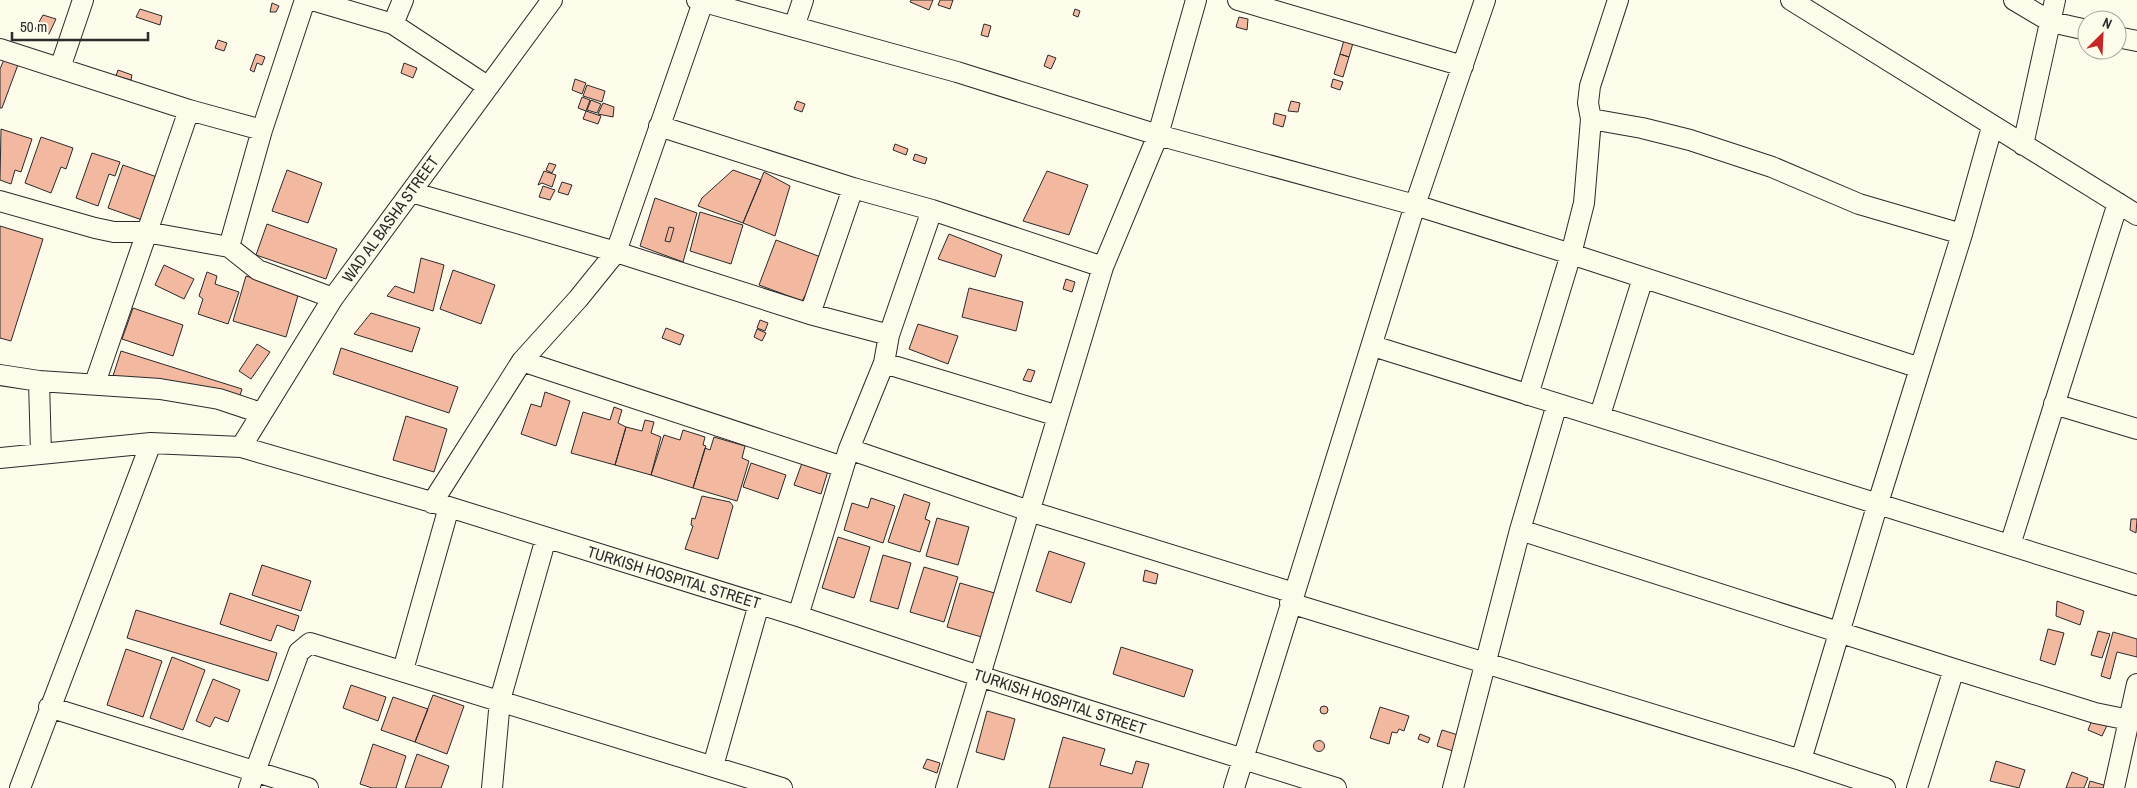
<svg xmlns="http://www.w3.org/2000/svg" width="2137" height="788" viewBox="0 0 2137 788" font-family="'Archivo Narrow',sans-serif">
<rect width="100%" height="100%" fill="#fdfbea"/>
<path fill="#f2b8a0" stroke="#2b2b2b" d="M911,0H933L929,10L910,2Z
M940,0H953L950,9L938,5Z
M272,3L279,6L276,12H270Z
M140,9L162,16L160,25L136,17Z
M1075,9L1080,11L1078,17L1073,15Z
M43,15L56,19L49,34L35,29Z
M1239,17L1248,19L1247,30L1236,27Z
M984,24L991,26L988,37L981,35Z
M218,40L227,43L224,51L215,48Z
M1344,40L1353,43L1349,57L1340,54Z
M256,54L265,57L262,65L257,63L254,72L250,70Z
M1340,54L1349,57L1343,77L1334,74Z
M1048,55L1056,58L1051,69L1044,66Z
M5,57L19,62L2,108H0V69Z
M404,63L417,68L413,78L401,73Z
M118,70L132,75L131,80L116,76Z
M575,79L586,83L582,94L572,90Z
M1333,79L1343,82L1340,90L1331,87Z
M587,85L605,91L602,102L583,96Z
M582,97L590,100L586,111L578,108Z
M591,100L601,104L597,113L587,110Z
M797,101L805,104L802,112L794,109Z
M1291,101L1300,103L1298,112L1288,111Z
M603,103L614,107L613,117L598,114Z
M586,111L601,116L598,124L583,119Z
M1275,113L1286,116L1283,127L1273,124Z
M1,129L32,139L21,172L15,170L11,184L0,180Z
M41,137L73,148L66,169L61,167L51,193L25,183Z
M895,144L908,149L906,155L893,150Z
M92,153L120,162L115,176L109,174L98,206L76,198Z
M915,154L927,158L925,164L913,160Z
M549,163L556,165L552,173L546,170Z
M123,165L157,177L142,220L108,208Z
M287,170L322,183L308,223L272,211Z
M733,170L761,180L743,223L698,206L702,198Z
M544,171L556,175L552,187L542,183L538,185Z
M1047,171L1088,185L1069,235L1023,221Z
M764,172L790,186L775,236L743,223Z
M562,182L572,185L568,195L558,192Z
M543,186L555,190L550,200L539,197Z
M655,198L697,213L683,262L640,246Z
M700,212L743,225L731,264L690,251Z
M267,224L337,249L326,279L256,255Z
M0,226L43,239L11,341L0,338Z
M669,227L674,228L670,242L665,241Z
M949,234L1002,255L995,277L938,259Z
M776,240L826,259L802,301L759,285Z
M421,258L444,265L433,311L387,296L395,286L414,293Z
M164,265L194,279L184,299L155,285Z
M453,270L495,285L481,324L440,309Z
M207,272L217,276L215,284L239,292L228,324L198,314L203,299L199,296Z
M246,276L299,292L286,337L233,321Z
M1066,279L1075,282L1072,292L1063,289Z
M969,288L1023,302L1016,331L962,317Z
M133,308L183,325L173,356L122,339Z
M371,313L420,328L412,352L354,334Z
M760,320L768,323L765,331L757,328Z
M918,324L958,336L948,364L909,349Z
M666,328L684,335L680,345L662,338Z
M757,329L766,333L762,341L754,337Z
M257,344L270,352L251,379L239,371Z
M341,348L458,387L449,413L333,374Z
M121,351L242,389L234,414L113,376Z
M1028,369L1035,371L1031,382L1023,380Z
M545,392L570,401L556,446L521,434L531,404L541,407Z
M614,407L622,410L618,423L626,427L615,465L571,453L583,412L610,420Z
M406,416L447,429L434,472L393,460Z
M645,420L654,422L651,433L661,437L651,475L615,465L626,427L642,431Z
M683,430L705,437L703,445L706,446L693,488L651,475L664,435L680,440Z
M714,437L745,446L742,458L749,461L737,501L693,488L705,448L710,450Z
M751,463L786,475L778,499L743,487Z
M802,463L828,471L821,494L794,485Z
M904,494L930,503L925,519L930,521L920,552L888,542Z
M702,496L730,502L733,506L718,559L685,549L693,526L691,525L692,518L695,519Z
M871,498L895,506L883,543L844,530L852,503L868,508Z
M937,518L969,527L958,565L926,556Z
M2131,519H2137L2136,533L2130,530Z
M838,537L870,547L854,598L822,588Z
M1049,551L1085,563L1071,603L1036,591Z
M883,555L911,563L898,609L870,601Z
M262,565L311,581L301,611L252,595Z
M924,567L958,577L944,622L910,612Z
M1145,570L1158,574L1156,584L1143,581Z
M960,583L998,594L985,638L947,627Z
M230,593L299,616L294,631L277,625L271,641L220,624Z
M2057,601L2084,611L2080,625L2056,616Z
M136,610L277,653L268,681L127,638Z
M2048,629L2064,633L2055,665L2040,660Z
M2098,631L2110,634L2102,658L2091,655Z
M2113,632L2137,639V657L2117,652L2110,679L2101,676Z
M1121,647L1193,670L1184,697L1113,674Z
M126,649L162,661L143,717L107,705Z
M172,657L205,670L183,730L150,718Z
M213,679L240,690L228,722L215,717L210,727L196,721Z
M351,685L386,697L378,721L343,708Z
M433,695L464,706L447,754L415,742Z
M393,697L428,709L415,742L381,730Z
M1320 710a4 4 0 1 1 8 0a4 4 0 1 1-8 0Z
M1380,707L1409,716L1404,731L1399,729L1397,733L1392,732L1389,744L1370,738Z
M987,711L1015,719L1004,760L976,752Z
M2095,713L2110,719L2102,736L2088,730Z
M1442,730L1458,735L1453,751L1437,746Z
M1420,734L1430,738L1428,743L1418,739Z
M1063,737L1105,749L1100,765L1132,774L1136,761L1149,764L1142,788H1049Z
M1313.5 746a5.5 5.5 0 1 1 11 0a5.5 5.5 0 1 1-11 0Z
M373,744L406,756L396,788H372L360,784Z
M417,754L449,766L441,788H405Z
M927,759L940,763L937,773L923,768Z
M1996,761L2025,770L2019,788L1990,781Z
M2072,772L2088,778L2084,788H2066Z
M2090,781L2114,788H2088Z"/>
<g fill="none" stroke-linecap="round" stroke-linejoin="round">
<g stroke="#2b2b2b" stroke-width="22">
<path id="minor" d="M312,0L393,24L487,86
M697,0L957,72L1158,135L1415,205L1571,254L1920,368
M1238,0L1463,66
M1791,0L2137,215
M2014,0L2051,22L2087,30
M393,24L403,0
M794,27L803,0
M2117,37L2137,41
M0,49L189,110L262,130
M60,68L83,0
M1591,119L1642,128L1690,140L1772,167L1859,204L1962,234
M659,126L853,188L932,210L1103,267
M2023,145L2055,0
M411,192L616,252L810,314L889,335
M0,201L95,228L114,232H146L229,247L258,270L333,298
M229,247L262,130L305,0
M810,314L853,188
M1373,346L2137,585
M522,361L843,467
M884,363L1058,416
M0,375L39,381L41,454
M39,381L160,389L219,399L261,413
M95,383L189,110
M1528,395L1571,254L1584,203L1591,119L1588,103L1590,86L1618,0
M2054,404L2137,429
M1600,415L1643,278
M241,447L333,298L552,0
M849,449L1029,511L1294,593
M0,458L151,443L241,447L449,507L798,616L979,676L1336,788
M432,503L522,361L578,299L616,252L703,2
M1520,530L1954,669L2095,713L2129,720
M2010,545L2118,203
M1290,603L1801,760L1885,788
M798,616L849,449L884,363L889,335L932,210
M403,670L449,507
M49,707L308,788
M1801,760L1878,503L1962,234L1992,127
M713,766L759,604
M20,788L151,443
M249,788L299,652L310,643L782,788
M492,788L500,700L546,538
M946,788L1103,267L1158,135L1196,0
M1234,788L1415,205L1485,0
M1453,788L1520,530L1557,404
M1917,788L1954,669
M2114,788L2137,684"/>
</g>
<use href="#minor" stroke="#fdfbea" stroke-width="20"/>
</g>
<g text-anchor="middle" stroke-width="4" stroke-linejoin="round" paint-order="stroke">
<g font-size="16" fill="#2b2b2b" stroke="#fdfbea">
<text transform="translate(390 219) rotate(-54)" y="6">WAD AL BASHA STREET</text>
<text transform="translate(674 577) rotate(17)" y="6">TURKISH HOSPITAL STREET</text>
<text transform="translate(1060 701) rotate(18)" y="6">TURKISH HOSPITAL STREET</text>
</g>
</g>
<g transform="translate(2102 35) rotate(24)"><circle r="24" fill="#fdfbea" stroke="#a9a89e"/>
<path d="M0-4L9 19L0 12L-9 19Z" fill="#c62828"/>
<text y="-8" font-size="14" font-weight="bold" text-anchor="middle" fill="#2b2b2b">N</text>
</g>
<path d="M12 32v8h136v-8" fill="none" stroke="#2b2b2b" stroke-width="2.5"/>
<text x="20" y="32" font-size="15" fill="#2b2b2b" stroke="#fdfbea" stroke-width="4" paint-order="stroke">50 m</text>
</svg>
